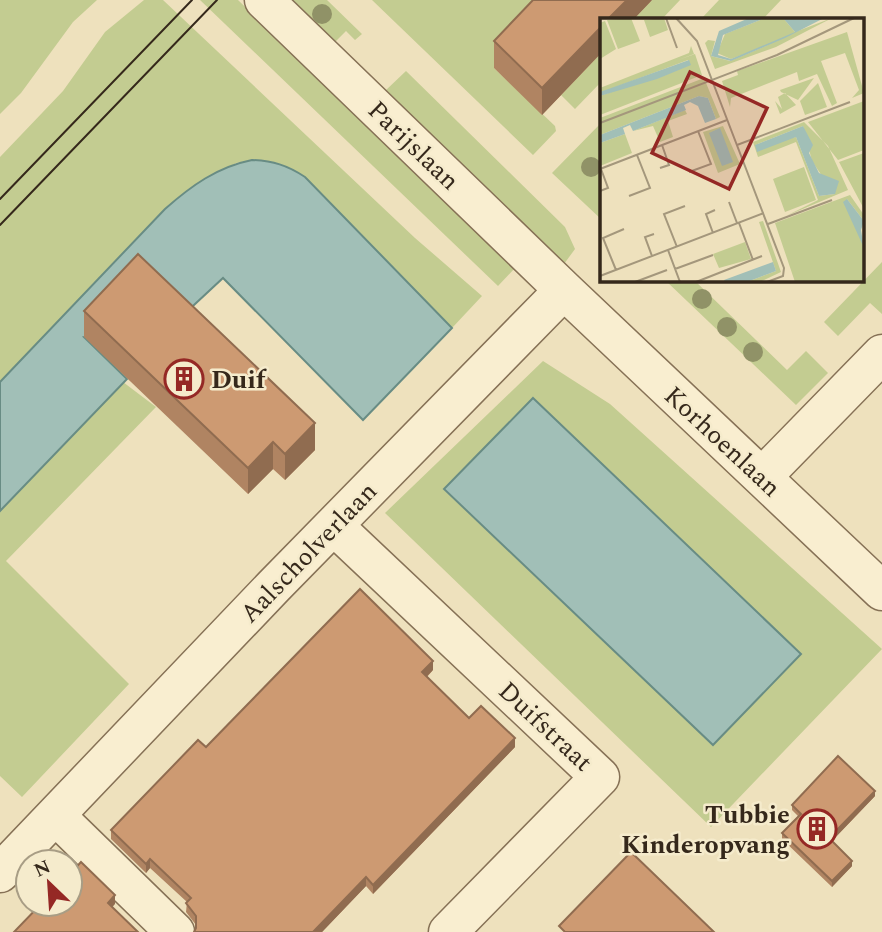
<svg xmlns="http://www.w3.org/2000/svg" width="882" height="932" viewBox="0 0 882 932" font-family="Spectral,serif">
<rect width="100%" height="100%" fill="#eee1bd"/>
<path fill="#c3cc91" fill-rule="evenodd" d="M0,0H97L73,22L21,93L0,114Z
M144,0H163L415,238L482,296L452,328L305,177L268,161L252,160L236,163L165,209L0,382V157L63,91L105,32Z
M200,0H238L515,268L498,286Z
M288,0H327L362,34L355,40L346,31L333,44Z
M372,0H559L494,68L555,126L556,131L533,155Z
M652,0H680L662,19H634Z
M719,0H781L763,19H701Z
M602,52V81L575,109L561,95Z
M406,71L565,227L575,249L564,264L385,91Z
M602,122L600,188L602,220L552,173Z
M882,262V314L870,303L838,336L824,322Z
M665,280H694L787,370L806,351L828,373L796,405Z
M543,361L610,404L882,649L711,827L385,513ZM533,398L800,654L713,745L444,490Z
M123,382L156,407L6,561L129,684L22,797L0,776V511Z"/>
<path fill="#a1bfb7" stroke="#688c84" stroke-width="2" d="M252,160C273,161 287,165 305,177L452,328L363,420L223,278L180,318L84,337L127,379L0,511V382L165,209C191,186 217,167 252,160Z
M533,398L801,654L713,745L444,489Z"/>
<g fill="none" stroke-linecap="round" stroke-linejoin="round">
<g stroke="#867156" stroke-width="41">
<path id="minor" d="M264,0L564,290L882,591
M762,477L882,354
M334,526L600,777L448,932
M56,816L175,932
M0,873L274,586L564,290"/>
</g>
<use href="#minor" stroke="#f9eed0" stroke-width="38"/>
<path stroke="#35281b" stroke-width="2" d="M0,199L192,0
M0,225L217,0"/>
</g>
<g fill="#909267">
<circle cx="322" cy="14" r="10"/>
<circle cx="591" cy="167" r="10"/>
<circle cx="702" cy="299" r="10"/>
<circle cx="727" cy="327" r="10"/>
<circle cx="753" cy="352" r="10"/>
</g>
<path fill="#b08462" d="M652,0L542,115L494,68V41Z
M84,311L315,450L285,480L273,469L248,494L84,337Z
M433,670L427,677L469,718L515,747L373,894L366,886L322,932H194L196,928V925L186,912L187,902L150,868L146,873L111,839V830L206,747Z
M875,796L832,841L852,866L832,887L782,839V833L798,816L792,810V805Z"/>
<path fill="#906c50" d="M627,0H652L634,19H608Z
M602,26V52L542,115V88Z
M315,423V450L285,480V454Z
M273,442V469L248,494V468Z
M433,661V670L422,681V672Z
M515,738V747L373,894V885Z
M875,791V796L829,844V838Z
M150,859V868L146,873V864Z
M852,861V866L832,887V881Z
M366,877V886L322,932H313Z
M115,895V904L108,912V903Z"/>
<path fill="#cd9a72" stroke="#906c50" stroke-width="2" d="M533,0H627L608,19H602V26L542,88L494,41Z
M138,254L315,423L285,454L273,442L248,468L84,311Z
M360,589L433,661L422,672L469,718L481,706L515,738L373,885L366,877L313,932H194L196,928V916L186,903L191,898L150,859L146,864L111,830L198,740L206,747Z
M838,756L875,791L829,838L852,861L832,881L782,833L801,814L792,805Z
M631,852L714,932H565L559,926Z
M81,862L115,895L108,903L138,932H14L41,904H70V874Z"/>
<defs>
<g id="building-ring" transform="scale(2.0125)"><circle r="9.5" fill="#f5ebcc" stroke="#952825" stroke-width="1.5"/><path d="M-4-6H4V6H1V3H-1V6H-4ZM-2.5-4.3h1.7v1.8h-1.7ZM.8-4.3h1.7v1.8H.8ZM-2.5-1h1.7V.8h-1.7ZM.8-1h1.7V.8H.8Z" fill="#952825"/></g>
</defs>
<g fill-rule="evenodd">
<use href="#building-ring" x="184" y="379"/>
<use href="#building-ring" x="817" y="829"/>
</g>
<g text-anchor="middle" stroke-width="5" stroke-linejoin="round" paint-order="stroke">
<g font-size="26" fill="#35281b" stroke="#f5ebcc">
<text transform="translate(414 145) rotate(44)" y="9">Parijslaan</text>
<text transform="translate(723 441) rotate(43)" y="9">Korhoenlaan</text>
<text transform="translate(308 552) rotate(-46)" y="9">Aalscholverlaan</text>
<text transform="translate(546 726) rotate(43)" y="9">Duifstraat</text>
</g>
<g font-size="26" font-weight="bold" fill="#35281b" stroke="#f5ebcc" text-anchor="start">
<text x="211" y="388">Duif</text>
<text x="790" y="823" text-anchor="end">Tubbie<tspan x="790" dy="30">Kinderopvang</tspan></text>
</g>
</g>
<g transform="translate(600 18)">
<rect width="264" height="264" fill="#eee1bd"/>
<path d="M31,0L40,23L18,31L7,2ZM64,0L68,12L50,19L44,2ZM165,0H183L195,14L232,0L176,29L115,51L105,25L108,22L115,23L111,38L130,43L173,25L131,41L117,35L125,16ZM5,3L16,31L0,41V5ZM247,14L264,75L252,80L259,72L245,35L221,43L237,85L232,88L217,56L199,63L197,54L131,80L130,89L122,63L138,57L137,53ZM91,28L94,36L78,42L95,36L102,57L0,97V78L90,46L88,42L5,73L0,74V70L89,35ZM104,60L120,99L116,101L108,80L99,78L0,117V100ZM214,60L198,82L181,74L180,72ZM218,65L227,89L205,97L200,83ZM185,75L196,87L180,96L175,83L182,91L178,79ZM264,83V132L238,142L208,104ZM85,92L87,96L68,103L73,119L60,124L53,108L33,113ZM204,104L228,128L248,172L186,198L218,182L196,124L158,139L153,124ZM203,108L212,143L222,158L233,162L235,176L219,178L196,119L155,127ZM123,108L140,146L118,155L103,114ZM25,116L32,135L0,148V125ZM264,135V191L239,144ZM204,149L216,182L185,194L173,161ZM250,177L264,197V203L247,181L264,230V264H195L175,205ZM163,203L181,254L160,264H147L176,253L159,204ZM145,224L151,241L119,250L113,236Z" fill="#c3cc91" fill-rule="evenodd"/>
<path d="M165,0L123,17L118,37L131,41L195,14L183,0H224L185,20L131,43L111,38L119,13L149,0ZM89,42L91,47L57,61L0,78V74ZM99,78L108,80L116,101L105,105L98,88L90,84L84,87L86,92L33,113L30,107L23,110L25,116L0,125V117ZM203,108L213,127L209,135L219,155L239,163L235,176L219,178L196,119L157,134L155,127ZM120,110L133,144L122,148L109,115ZM247,181L264,203L261,212L264,230L243,184ZM173,244L176,253L147,264H125L124,262Z" fill="#a1bfb7"/>
<path fill="none" stroke="#a4977c" stroke-width="2" d="M66,0L77,30M76,0L97,23L184,250L183,258L167,264M0,105L177,37L254,0M137,127L250,84M60,150L69,147L62,127M0,151L127,102M89,154L111,146L98,113M0,173L8,170L1,151M29,178L50,170L37,137M129,184L137,205M139,205L153,242M168,206L232,182M113,215L106,196L115,192M77,229L64,196L85,188M68,232L80,264M52,238L45,219L54,216M75,251L113,237M16,252L3,220L24,211M0,258L164,195M35,264L67,252M96,264L162,238"/>
<path fill="#952825" fill-opacity="0.15" stroke="#952825" stroke-width="3.5" d="M90,54L167,90L129,171L52,135Z"/>
<rect width="264" height="264" fill="none" stroke="#35281b" stroke-width="3.5"/>
</g>
<g transform="translate(49 883) rotate(335)"><circle r="33" fill="#f5ebcc" stroke="#a89d85" stroke-width="2"/>
<path d="M0-5L12 26L0 18L-12 26Z" fill="#952825"/>
<text y="-10" font-size="19" font-weight="bold" text-anchor="middle" fill="#35281b">N</text>
</g>
</svg>
